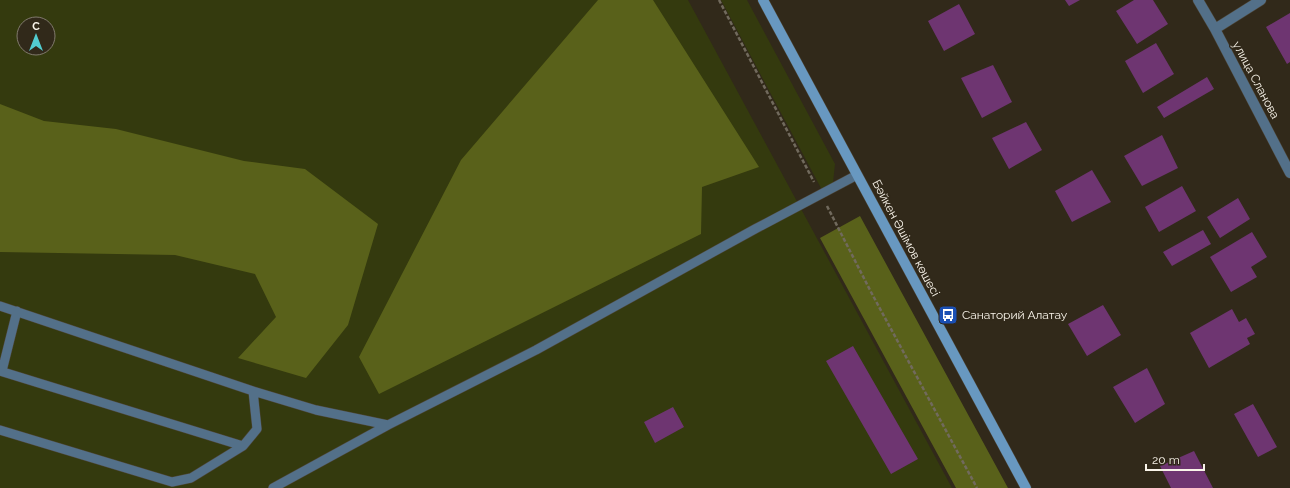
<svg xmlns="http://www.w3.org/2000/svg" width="1290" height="488" viewBox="0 0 1290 488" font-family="Raleway,sans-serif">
<rect width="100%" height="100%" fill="#31291a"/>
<path fill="#343a0e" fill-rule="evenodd" d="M0,0H688L952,488H0ZM24,24H48V48H24Z
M721,0H747L835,164L833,183L822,190Z"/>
<path fill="#59611a" d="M598,0H653L759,167L702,187L701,234L379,394L359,357L461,160Z
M0,104L44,121L116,129L244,161L305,169L378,224L348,325L306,378L238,358L276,317L255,274L175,255L0,252Z
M860,216L1008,488H956L820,238Z"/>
<path fill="#6e3571" d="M1065,0H1080L1069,6Z
M1134,0H1153L1168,24L1137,44L1116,11Z
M959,4L975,34L944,51L928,21Z
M1290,13V62L1287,64L1266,27Z
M1156,43L1174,74L1143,93L1125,61Z
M993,65L1012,102L982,118L961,78Z
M1207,77L1214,89L1164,118L1157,107Z
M1026,122L1042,150L1009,169L992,138Z
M1162,135L1178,168L1142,186L1124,156Z
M1092,170L1111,202L1072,222L1055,191Z
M1182,186L1196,211L1159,232L1145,207Z
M1238,198L1250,219L1220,238L1207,217Z
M1203,230L1211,244L1172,266L1163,252Z
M1252,232L1267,257L1251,267L1257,277L1231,292L1210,257Z
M1103,305L1121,335L1087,356L1068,324Z
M1232,309L1239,322L1246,318L1255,334L1247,338L1250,344L1209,368L1190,333Z
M853,346L918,459L891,474L826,361Z
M1147,368L1165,404L1135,423L1113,387Z
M1253,404L1277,447L1258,457L1234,414Z
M673,407L684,427L655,443L644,422Z
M1194,451L1213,488H1171L1160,466Z"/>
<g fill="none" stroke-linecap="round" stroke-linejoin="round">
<g stroke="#4d4537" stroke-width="10">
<path id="lane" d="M0,306L253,391L316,410L388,425
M0,371L243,446
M2,371L17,311
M0,430L172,482L191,478L243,446L257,429L253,391
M273,488L388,425L536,350L755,229L857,175"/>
</g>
<g stroke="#4d4537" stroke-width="11">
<path id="street" d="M1198,0L1215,29L1290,173
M1215,29L1261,0"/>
</g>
<g stroke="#4d4537" stroke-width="11">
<path id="secondary" d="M763,0L1026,488"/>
</g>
<path stroke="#716a5d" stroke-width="2.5" stroke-dasharray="4 2" stroke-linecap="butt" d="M719,0L814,182
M827,206L871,292L977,488"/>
<use href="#lane" stroke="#537089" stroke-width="9"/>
<use href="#street" stroke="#537089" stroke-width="10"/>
<use href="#secondary" stroke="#6898c0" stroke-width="10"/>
</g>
<defs>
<g id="bus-square" transform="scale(1)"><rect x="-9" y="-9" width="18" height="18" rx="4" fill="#1a4fb4" stroke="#31291a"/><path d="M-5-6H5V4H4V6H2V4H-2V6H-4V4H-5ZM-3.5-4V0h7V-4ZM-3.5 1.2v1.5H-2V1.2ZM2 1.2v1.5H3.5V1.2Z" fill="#fff"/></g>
</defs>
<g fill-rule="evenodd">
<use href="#bus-square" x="948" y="315"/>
</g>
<g text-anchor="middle" stroke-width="3" stroke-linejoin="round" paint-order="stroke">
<g font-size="12" fill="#f9f4ea" stroke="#31291a">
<text transform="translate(1256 80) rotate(62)" y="4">улица Сланова</text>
<text transform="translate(906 238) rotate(62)" y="4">Бәйкен Әшімов көшесі</text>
</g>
<g font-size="12" fill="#f9f4ea" stroke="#31291a" text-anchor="start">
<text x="962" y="319">Санаторий Алатау</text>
</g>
</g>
<g transform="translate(36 36)"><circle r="19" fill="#31291a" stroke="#817a6d"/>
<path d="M0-3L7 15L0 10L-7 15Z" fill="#52cdd0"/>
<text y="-6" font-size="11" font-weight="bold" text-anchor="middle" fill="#f9f4ea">С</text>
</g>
<path d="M1146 464v6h58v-6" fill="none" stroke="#f9f4ea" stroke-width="2"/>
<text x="1152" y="464" font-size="12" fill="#f9f4ea" stroke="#31291a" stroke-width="3" paint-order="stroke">20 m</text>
</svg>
